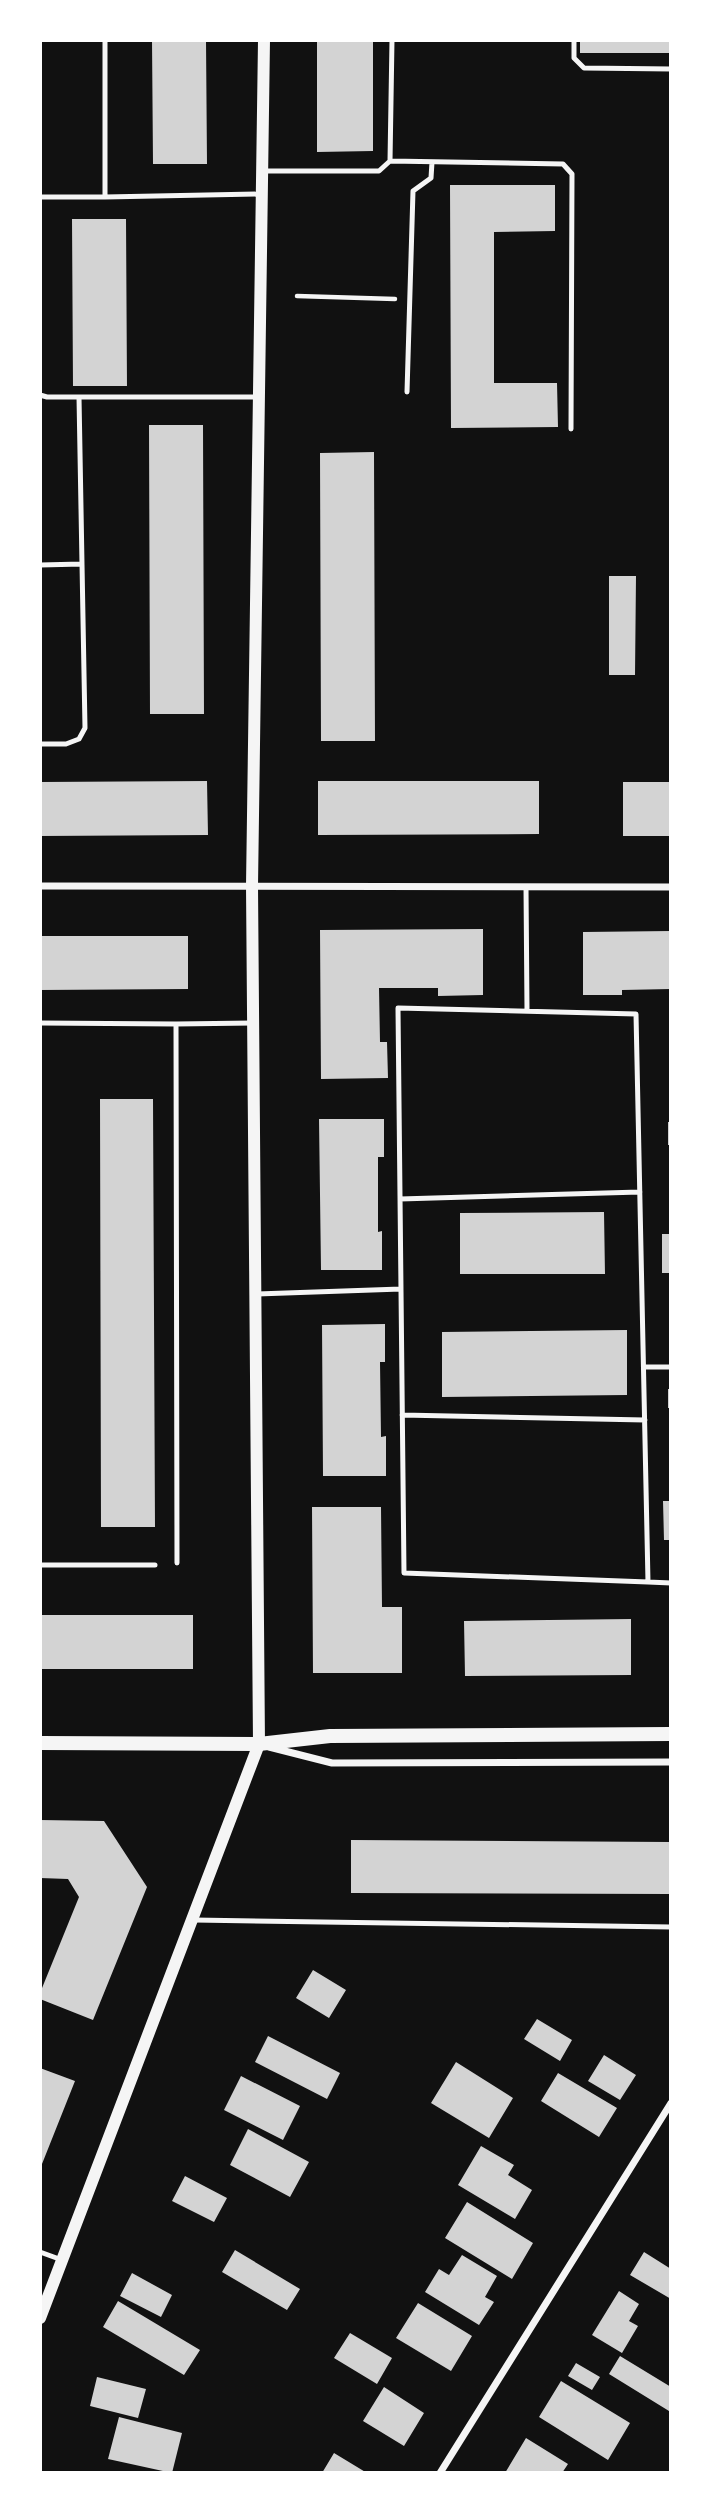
<svg xmlns="http://www.w3.org/2000/svg" width="711" height="2513" viewBox="0 0 711 2513" font-family="'Times New Roman',serif">
<rect width="100%" height="100%" fill="#111"/>
<path fill="#d3d3d3" d="M152,40H206L207,164H153Z
M317,40H373V151L317,152Z
M580,40H671V53H580Z
M450,185H555V231L494,232V383H557L558,427L451,428Z
M72,219H126L127,386H73Z
M149,425H203L204,714H150Z
M374,452L375,741H321L320,453Z
M609,576H636L635,675H609Z
M207,781L208,835L40,836V782Z
M318,781H539V834L318,835Z
M623,782H671V836H623Z
M483,929V995L438,996V988H379L380,1042H387L388,1078L321,1079L320,930Z
M671,931V989L622,990V995H583V932Z
M40,936H188V989L40,990Z
M100,1099H153L155,1527H101Z
M319,1119H384V1157H378V1232L382,1231V1270H321Z
M668,1122H671V1145H668Z
M604,1212L605,1274H460V1213Z
M662,1234H671V1273H662Z
M385,1324V1362H380L381,1437L386,1436V1476H323L322,1325Z
M627,1330V1395L442,1397V1332Z
M668,1389H671V1408H668Z
M663,1501H671V1540H664Z
M312,1507H381L382,1607H402V1673H313Z
M40,1615H193V1669H40Z
M631,1619V1675L465,1676L464,1621Z
M40,1820L104,1821L147,1887L93,2020L40,1999V1993L79,1897L68,1879L40,1878Z
M351,1840L671,1842V1894L351,1893Z
M313,1970L346,1990L329,2018L296,1998Z
M537,2019L572,2040L560,2061L524,2039Z
M268,2036L340,2073L327,2099L255,2062Z
M604,2055L636,2075L620,2100L588,2081Z
M456,2062L513,2098L489,2138L431,2103Z
M40,2068L75,2081L40,2169Z
M558,2073L617,2108L599,2137L541,2101Z
M241,2076L300,2106L283,2140L224,2110Z
M248,2129L309,2162L290,2197L230,2165Z
M481,2146L514,2165L508,2175L532,2190L515,2219L458,2185Z
M185,2176L227,2198L214,2222L172,2201Z
M467,2202L533,2243L512,2279L445,2238Z
M235,2250L300,2289L287,2310L222,2272Z
M644,2252L671,2269V2299L630,2275Z
M462,2255L497,2276L485,2297L494,2302L479,2325L425,2292L439,2269L449,2275Z
M132,2273L172,2295L161,2317L120,2296Z
M619,2291L639,2304L629,2321L638,2326L622,2353L592,2335Z
M118,2301L200,2350L184,2375L103,2327Z
M418,2303L472,2336L451,2371L396,2338Z
M350,2333L392,2358L377,2384L334,2358Z
M620,2356L671,2387L669,2411L609,2374Z
M576,2363L600,2377L592,2390L568,2376Z
M97,2377L146,2389L138,2418L90,2406Z
M561,2381L630,2423L608,2460L539,2417Z
M384,2387L424,2413L404,2446L363,2421Z
M119,2417L182,2433L172,2473L108,2459Z
M526,2438L568,2464L562,2473H505Z
M334,2453L367,2473H322Z"/>
<g fill="none" stroke-linecap="round" stroke-linejoin="round">
<path stroke="#f5f5f5" stroke-width="4.5" d="M297,296L395,299"/>
<path stroke="#f5f5f5" stroke-width="5" d="M105,40V197L261,194
M574,40V58L584,68L671,69
M390,161L563,164L572,174L571,429
M262,171H379L390,161L392,40
M40,197H105
M407,392L413,191L431,178L432,162
M40,395L47,397H257
M40,565L82,564L79,397
M40,744H66L79,739L85,728L82,564
M526,887L527,1010
M40,1023L176,1024L177,1563
M176,1024L253,1023
M400,1199L640,1192
M257,1294L401,1289
M644,1367H671
M402,1415L645,1420
M40,1565H155
M648,1582L636,1014L398,1008L404,1573L648,1582L671,1583
M194,1920L671,1927
M40,2252L62,2260"/>
<path stroke="#f5f5f5" stroke-width="7" d="M40,886L671,887
M269,1747L332,1763L671,1762
M440,2473L671,2103"/>
<path stroke="#f5f5f5" stroke-width="12" d="M40,2318L259,1744L252,886L264,40"/>
<path stroke="#f5f5f5" stroke-width="14" d="M40,1743L259,1744L330,1736L671,1734"/>
</g>
<rect width="711" height="2513" fill="none" stroke="#ffffff" stroke-width="84"/>
</svg>
